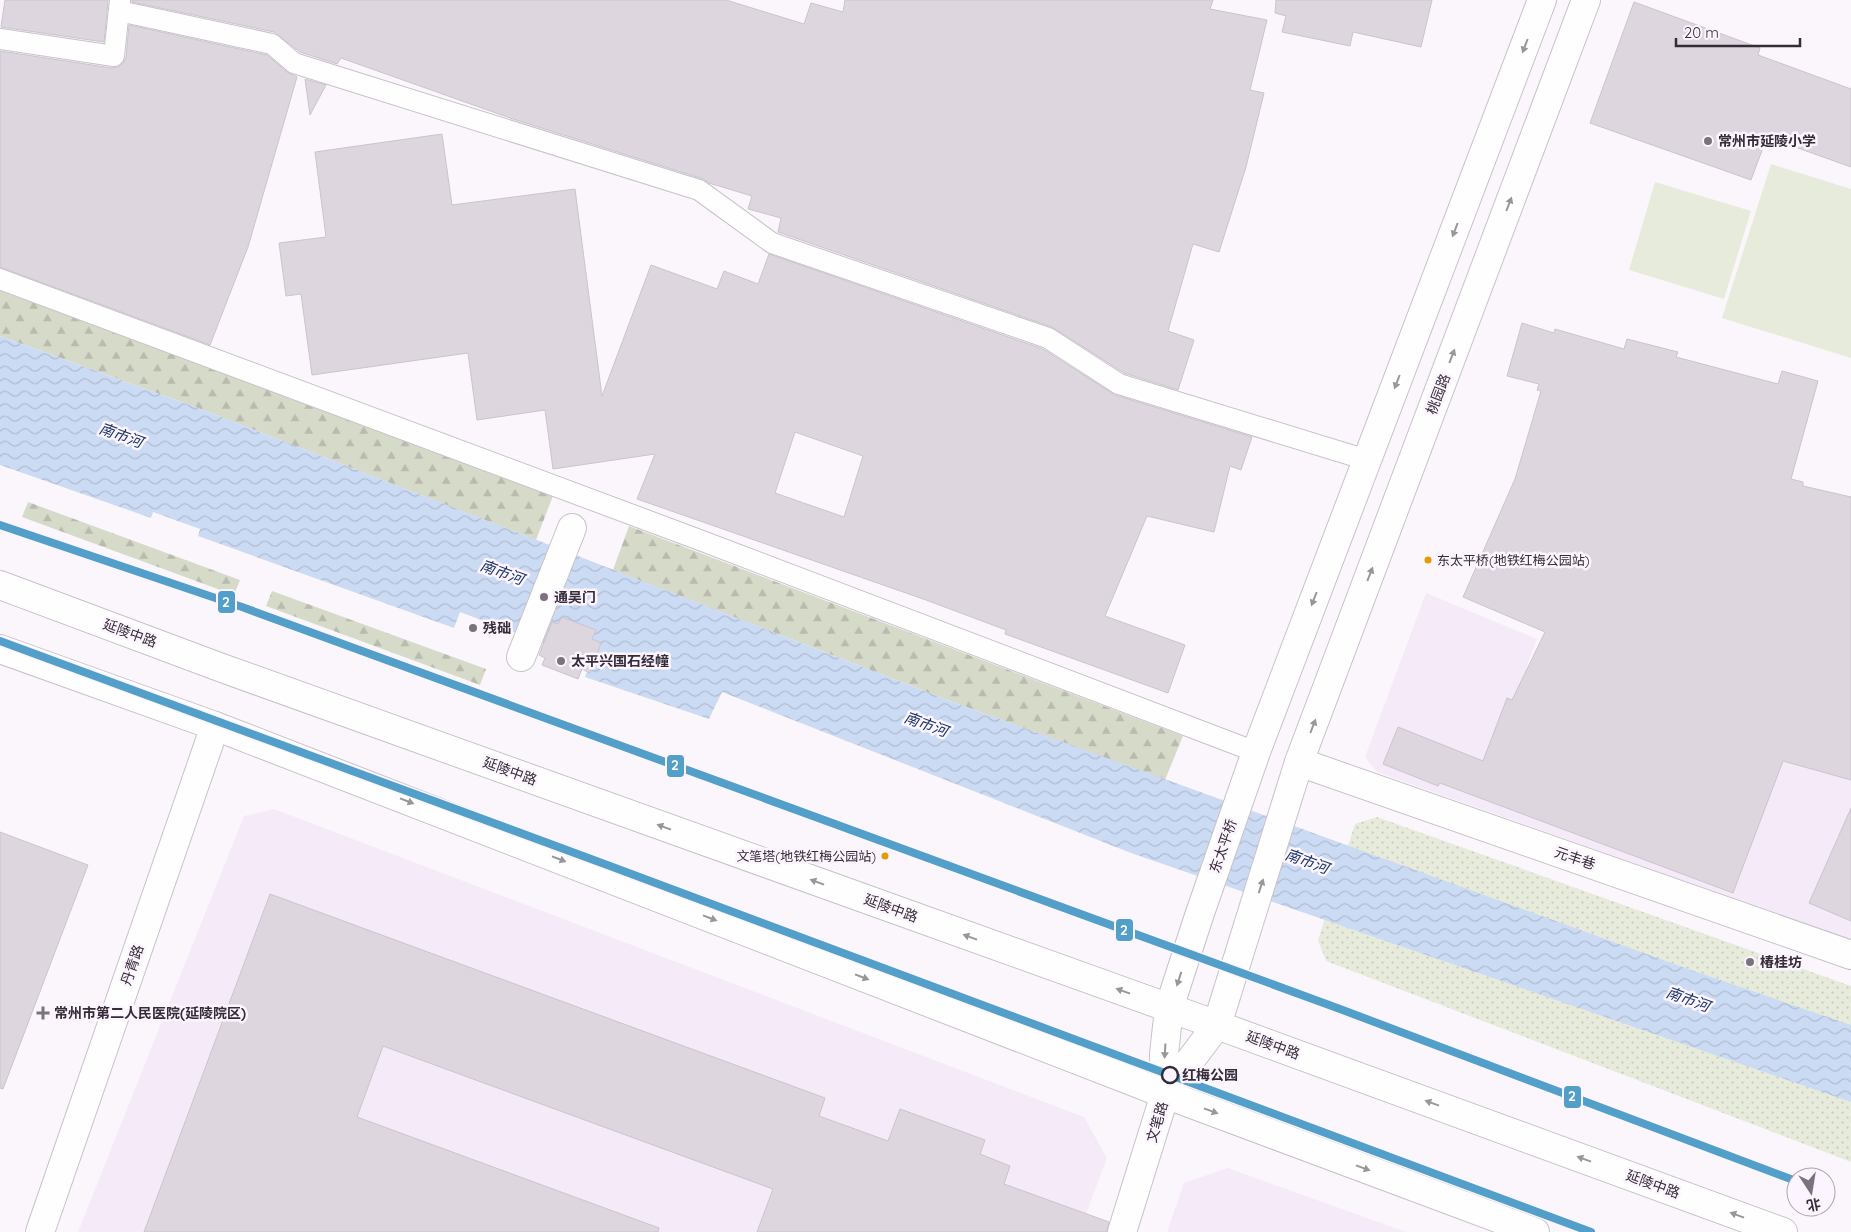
<svg xmlns="http://www.w3.org/2000/svg" width="1851" height="1232" viewBox="0 0 1851 1232" font-family="Quicksand,'Noto Sans SC',sans-serif">
  <style>
    .commercial { fill: #f4eaf8 }
    .grass { fill: #e7ebdc }
    .forest { fill: url(#forest-firs) }
    .park { fill: url(#park-dots) }
    .water { fill: url(#water-waves) }
    .building { fill: #ddd6df; stroke: #cac4cc; fill-rule: evenodd }
    .lines { fill: none; stroke-linecap: round; stroke-linejoin: round }
    .service-casing { stroke: #c8c2c9; stroke-width: 22 }
    .pedestrian-casing { stroke: #c8c2c9; stroke-width: 30 }
    .minor-casing { stroke: #c8c2c9; stroke-width: 30 }
    .tertiary-casing { stroke: #c8c2c9; stroke-width: 30 }
    .secondary-casing { stroke: #c8c2c9; stroke-width: 30 }
    .primary-casing { stroke: #c8c2c9; stroke-width: 30 }
    .service { stroke: #fefeff; stroke-width: 20 }
    .pedestrian { stroke: #fefeff; stroke-width: 28 }
    .minor { stroke: #fefeff; stroke-width: 28 }
    .tertiary { stroke: #fefeff; stroke-width: 28 }
    .secondary { stroke: #fefeff; stroke-width: 28 }
    .primary { stroke: #fefeff; stroke-width: 28 }
    .metro-1-casing { stroke: #fcf4fe; stroke-width: 11 }
    .metro-1 { stroke: #529fc9; stroke-width: 8 }
    .oneway { fill: #99959a }
    .poi-dot { fill: #7a737b; stroke: #fcf4fe; stroke-width: 2 }
    .bus-dot { fill: #e49a05; stroke: #fcf4fe; stroke-width: 2 }
    .stop-dot { fill: #fcf4fe; stroke: #342c36; stroke-width: 2.5 }
    .labels { text-anchor: middle; dominant-baseline: central; stroke-width: 5; stroke-linejoin: round; paint-order: stroke }
    .bus-label { font-size: 13px; fill: #342c36; stroke: #fcf4fe; text-anchor: start }
    .poi-label { font-size: 14px; font-weight: bold; fill: #342c36; stroke: #fcf4fe; text-anchor: start }
    .street-label { font-size: 14px; fill: #342c36; stroke: #fcf4fe }
    .stop-label { font-size: 14px; font-weight: bold; fill: #342c36; stroke: #fcf4fe; text-anchor: start }
    .water-label { font-size: 15px; font-style: italic; fill: #1a3761; stroke: #fcf4fe }
    .line-badge { stroke: #fcf4fe; stroke-width: 2 }
    .badge-label { font-size: 14px; text-anchor: middle; font-weight: bold; fill: #fff }
  </style>
  <defs>
    <pattern id="forest-firs" width="22" height="20" patternUnits="userSpaceOnUse" patternTransform="scale(1.25)"><rect width="22" height="20" fill="#d6dac9"/><path d="M5 1l3.5 6h-7zM16 11l3.5 6h-7z" fill="#b8bbad"/></pattern>
    <pattern id="park-dots" width="8" height="8" patternUnits="userSpaceOnUse" patternTransform="scale(1.25)"><rect width="8" height="8" fill="#e7ebdc"/><path d="M2 2h.1M6 6h.1" fill="none" stroke="#c7cabd" stroke-width="1.8" stroke-linecap="round"/></pattern>
    <pattern id="water-waves" width="16" height="10" patternUnits="userSpaceOnUse" patternTransform="scale(1.25)"><rect width="16" height="10" fill="#ccdbf4"/><path d="M0 5q4-4 8 0t8 0" fill="none" stroke="#b0bcd2"/></pattern>
  </defs>
  <rect width="100%" height="100%" fill="#fbf6fc"/>
  <!-- commercial -->
  <path class="commercial" d="M1426 593 1537 639 1526 668 1641 715 1851 677V940L1377 772 1365 757Z
    M274 809 1084 1117 1107 1158 1079 1232H78L244 816Z
    M1228 1168 1275 1185 1406 1232H1167L1184 1183Z"/>
  <!-- grass -->
  <path class="grass" d="M1771 164 1851 189V358L1722 318Z
    M1655 182 1751 211 1724 299 1629 270Z"/>
  <!-- forest -->
  <path class="forest" d="M0 290 553 496 536 540 198 408 0 336Z
    M28 502 240 580 234 595 22 517Z
    M629 526 1183 736 1165 780 958 704 613 570Z
    M272 591 486 669 480 685 266 606Z"/>
  <!-- park -->
  <path class="park" d="M1377 817 1851 986V1162L1326 961 1318 940 1355 824Z"/>
  <!-- water -->
  <path class="water" d="M0 336 198 408 958 704 1688 969 1851 1025V1102L1131 853 722 692 709 719 585 677 591 661 460 612 454 628 198 536 200 529 153 512 151 518 0 465Z"/>
  <!-- building -->
  <path class="building" d="M5 0H108L104 42 1 27Z
    M132 0H726L804 24 811 3 843 12 845 0H1213L1210 9 1267 20 1250 90 1264 93 1246 167 1219 252 1193 244 1168 331 1194 340 1178 390 1124 373 1052 327 778 232 781 218 748 209 752 196 709 183 703 179 510 118 341 58 337 64 300 52 274 32 132 2Z
    M1276 0H1432L1421 47 1353 32 1350 46 1282 32 1286 16 1275 13Z
    M1634 2 1760 48 1758 55 1851 89V167L1767 137 1751 180 1590 123Z
    M129 25 267 55 287 72 297 77 248 247 210 345 0 267V51L112 68 118 67 123 63 126 58Z
    M305 79 326 85 310 115Z
    M442 134 452 205 575 189 602 396 651 265 717 289 724 271 758 284 769 254 1043 349 1115 395 1252 437 1241 470 1230 466 1214 532 1147 516 1105 616 1185 645 1168 693 1005 634 1006 630 926 600 637 499 655 454 553 469 545 410 477 420 468 353 312 375 301 294 286 296 279 243 326 237 315 152ZM795 432 863 456 844 517 775 493Z
    M1522 323 1554 333 1555 329 1624 349 1627 339 1678 352 1676 357 1778 384 1782 371 1818 381 1791 479 1803 482V486L1851 497V780L1783 761 1733 893 1440 783 1438 786 1383 764 1398 727 1483 761 1507 698 1512 700 1545 632 1463 597 1515 479 1541 391 1537 390 1539 384 1507 376Z
    M562 617 596 630 592 639 601 643 590 673 582 669 578 679 542 665 545 658 539 655 552 622 558 624Z
    M1851 808V921L1809 903Z
    M0 832 88 865 3 1089 0 1088Z
    M270 894 825 1098 819 1116 888 1141 900 1109 985 1140 980 1154 1010 1166 1004 1184 1109 1222 1107 1232H757L773 1189 383 1046 357 1117 659 1228 658 1232H144Z"/>
  <g class="lines">
    <!-- service casing -->
    <g class="service-casing">
      <path id="service" d="M119 11 272 44 294 63 699 190 772 243 1048 338 1119 384 1367 460
        M0 39 114 56 120 0
        M0 279 697 539 1256 752"/>
    </g>
    <!-- pedestrian casing -->
    <g class="pedestrian-casing">
      <path id="pedestrian" d="M521 657 572 528"/>
    </g>
    <!-- minor casing -->
    <g class="minor-casing">
      <path id="minor" d="M1299 762 1851 955
        M40 1232 215 726"/>
    </g>
    <!-- tertiary casing -->
    <g class="tertiary-casing">
      <path id="tertiary" d="M1122 1232 1165 1094"/>
    </g>
    <!-- secondary casing -->
    <g class="secondary-casing">
      <path id="secondary" d="M1165 1094 1217 1025 1299 762 1586 0
        M1165 1094 1164 1054 1169 1008 1199 916 1256 752 1542 0"/>
    </g>
    <!-- primary casing -->
    <g class="primary-casing">
      <path id="primary" d="M0 585 222 668 1217 1025 1783 1232
        M0 649 215 726 1165 1094 1535 1232"/>
    </g>
    <!-- service -->
    <use href="#service" class="service"/>
    <!-- pedestrian -->
    <use href="#pedestrian" class="pedestrian"/>
    <!-- minor -->
    <use href="#minor" class="minor"/>
    <!-- tertiary -->
    <use href="#tertiary" class="tertiary"/>
    <!-- secondary -->
    <use href="#secondary" class="secondary"/>
    <!-- primary -->
    <use href="#primary" class="primary"/>
    <!-- metro-1 casing -->
    <g class="metro-1-casing">
      <path id="metro-1" d="M0 525 242 607 1340 1009 1796 1181
        M0 641 610 866 1591 1232"/>
    </g>
    <!-- metro-1 -->
    <use href="#metro-1" class="metro-1"/>
  </g>
  <!-- one-way arrows -->
  <defs><path id="oneway-solid" d="M-6-.8H1V-3.2L6.5 0L1 3.2V.8H-6Z" transform="scale(1.25)"/></defs>
  <g class="oneway">
    <use href="#oneway-solid" transform="translate(1525 46) rotate(111)"/>
    <use href="#oneway-solid" transform="translate(1509 204) rotate(-69)"/>
    <use href="#oneway-solid" transform="translate(1455 230) rotate(111)"/>
    <use href="#oneway-solid" transform="translate(1452 356) rotate(-69)"/>
    <use href="#oneway-solid" transform="translate(1397 382) rotate(111)"/>
    <use href="#oneway-solid" transform="translate(1370 574) rotate(-69)"/>
    <use href="#oneway-solid" transform="translate(1314 599) rotate(111)"/>
    <use href="#oneway-solid" transform="translate(1313 726) rotate(-69)"/>
    <use href="#oneway-solid" transform="translate(407 801) rotate(21)"/>
    <use href="#oneway-solid" transform="translate(664 827) rotate(-160)"/>
    <use href="#oneway-solid" transform="translate(559 859) rotate(21)"/>
    <use href="#oneway-solid" transform="translate(817 882) rotate(-160)"/>
    <use href="#oneway-solid" transform="translate(1261 886) rotate(-72)"/>
    <use href="#oneway-solid" transform="translate(710 918) rotate(21)"/>
    <use href="#oneway-solid" transform="translate(970 937) rotate(-160)"/>
    <use href="#oneway-solid" transform="translate(862 977) rotate(21)"/>
    <use href="#oneway-solid" transform="translate(1179 979) rotate(108)"/>
    <use href="#oneway-solid" transform="translate(1123 991) rotate(-160)"/>
    <use href="#oneway-solid" transform="translate(1165 1051) rotate(93)"/>
    <use href="#oneway-solid" transform="translate(1432 1103) rotate(-160)"/>
    <use href="#oneway-solid" transform="translate(1211 1111) rotate(20)"/>
    <use href="#oneway-solid" transform="translate(1584 1159) rotate(-160)"/>
    <use href="#oneway-solid" transform="translate(1363 1168) rotate(20)"/>
    <use href="#oneway-solid" transform="translate(1737 1215) rotate(-160)"/>
  </g>
  <!-- markers -->
  <g class="poi-dot">
    <circle cx="1708" cy="141" r="5"/>
    <circle cx="544" cy="597" r="5"/>
    <circle cx="473" cy="628" r="5"/>
    <circle cx="561" cy="661" r="5"/>
    <circle cx="1750" cy="962" r="5"/>
    <path d="M40.5 1005.5h5v5h5v5h-5v5h-5v-5h-5v-5h5z"/>
  </g>
  <g class="bus-dot">
    <circle cx="1428" cy="560" r="4.5"/>
    <circle cx="885" cy="856" r="4.5"/>
  </g>
  <circle class="stop-dot" cx="1170" cy="1075" r="8"/>
  <g class="labels">
    <!-- bus labels -->
    <g class="bus-label">
      <text x="1437" y="560">东太平桥(地铁红梅公园站)</text>
      <text x="876" y="856" text-anchor="end">文笔塔(地铁红梅公园站)</text>
    </g>
    <!-- poi labels -->
    <g class="poi-label">
      <text x="1718" y="141">常州市延陵小学</text>
      <text x="554" y="597">通吴门</text>
      <text x="483" y="628">残础</text>
      <text x="571" y="661">太平兴国石经幢</text>
      <text x="1760" y="962">椿桂坊</text>
      <text x="54" y="1013">常州市第二人民医院(延陵院区)</text>
    </g>
    <!-- street labels -->
    <g class="street-label">
      <text transform="translate(1438 394) rotate(-69)">桃园路</text>
      <text transform="translate(130 633) rotate(20)">延陵中路</text>
      <text transform="translate(510 771) rotate(20)">延陵中路</text>
      <text transform="translate(1223 846) rotate(-71)">东太平桥</text>
      <text transform="translate(1575 858) rotate(19)">元丰巷</text>
      <text transform="translate(891 908) rotate(20)">延陵中路</text>
      <text transform="translate(132 965) rotate(-71)">丹青路</text>
      <text transform="translate(1273 1045) rotate(20)">延陵中路</text>
      <text transform="translate(1157 1122) rotate(-73)">文笔路</text>
      <text transform="translate(1653 1184) rotate(20)">延陵中路</text>
    </g>
    <!-- stop labels -->
    <g class="stop-label">
      <text x="1182" y="1075">红梅公园</text>
    </g>
    <!-- water labels -->
    <g class="water-label">
      <text transform="translate(121 435) rotate(20)">南市河</text>
      <text transform="translate(502 572) rotate(20)">南市河</text>
      <text transform="translate(926 724) rotate(20)">南市河</text>
      <text transform="translate(1307 861) rotate(20)">南市河</text>
      <text transform="translate(1688 999) rotate(20)">南市河</text>
    </g>
  </g>
  <g class="line-badge">
    <rect x="217" y="590" width="19" height="24" rx="5" fill="#529fc9"/>
    <rect x="666" y="754" width="19" height="24" rx="5" fill="#529fc9"/>
    <rect x="1115" y="918" width="19" height="24" rx="5" fill="#529fc9"/>
    <rect x="1563" y="1085" width="19" height="24" rx="5" fill="#529fc9"/>
  </g>
  <g class="badge-label">
    <text x="226" y="607">2</text>
    <text x="675" y="770">2</text>
    <text x="1124" y="935">2</text>
    <text x="1572" y="1101">2</text>
  </g>
  <!-- north arrow -->
  <g transform="translate(1811 1192) rotate(168)"><circle r="24" fill="#fcf4fe" stroke="#aca4ae"/>
  <path d="M0-4L9 19L0 12L-9 19Z" fill="#7a737b"/>
  <text y="-8" font-size="14" font-weight="bold" text-anchor="middle" fill="#342c36">北</text>
  </g>
  <!-- scale -->
  <path d="M1676 38v8h124v-8" fill="none" stroke="#342c36" stroke-width="2.5"/>
  <text x="1684" y="38" font-size="15" fill="#342c36" stroke="#fcf4fe" stroke-width="4" paint-order="stroke">20 m</text>
</svg>
